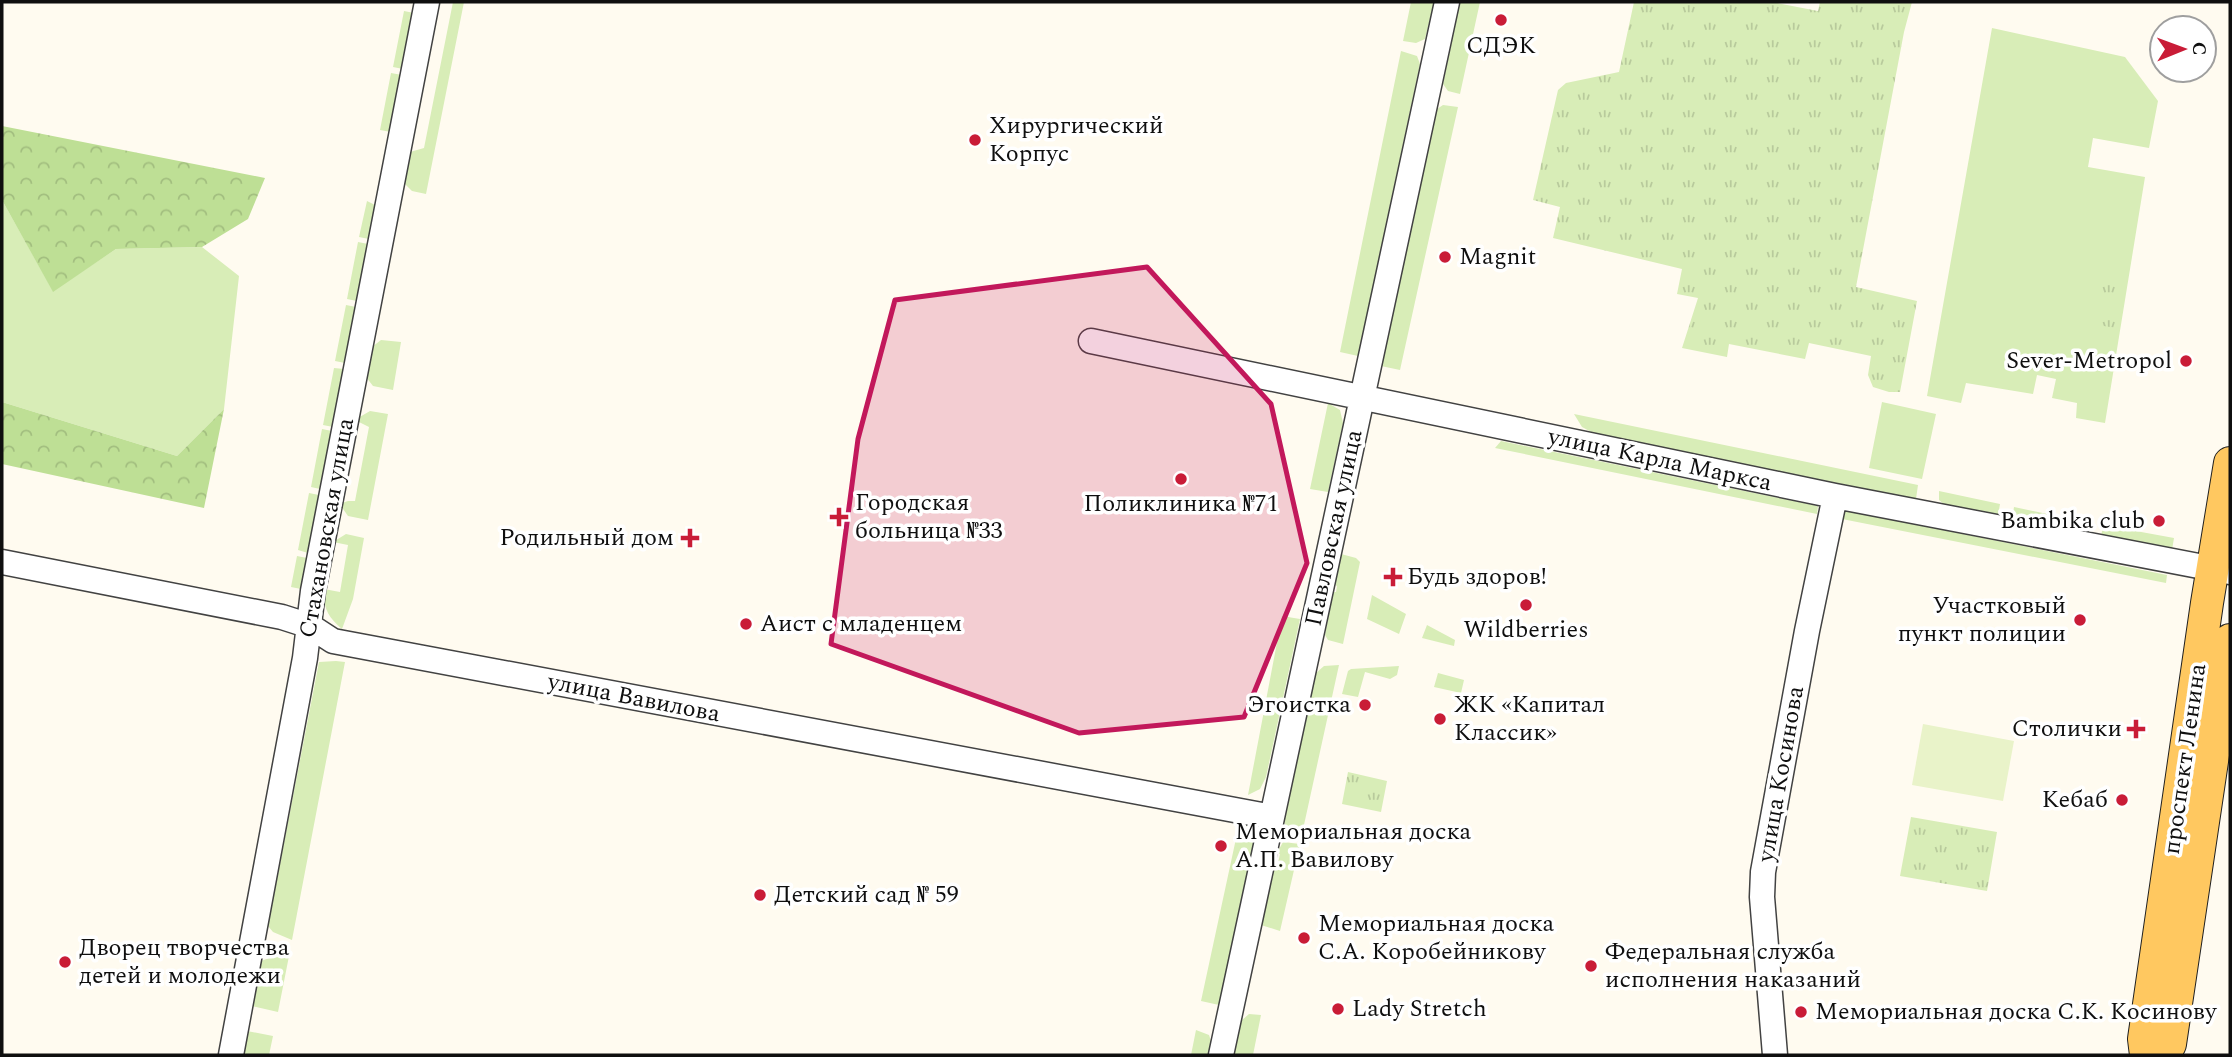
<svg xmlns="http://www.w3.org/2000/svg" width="2232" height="1057" viewBox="0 0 2232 1057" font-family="Spectral,serif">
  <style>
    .grass { fill: #d8edb7 }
    .forest { fill: url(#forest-crowns) }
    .park { fill: url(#park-tufts) }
    .pitch { fill: #e9f3c9 }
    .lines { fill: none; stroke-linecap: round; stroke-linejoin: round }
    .minor-casing { stroke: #424242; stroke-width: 27 }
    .major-casing { stroke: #202020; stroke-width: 34 }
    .minor { stroke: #fff; stroke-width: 24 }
    .major { stroke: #ffc860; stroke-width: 32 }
    .marked { fill: #c2185b; fill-opacity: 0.2; stroke: #c2185b; stroke-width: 5; stroke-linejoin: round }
    .poi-dot { fill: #c91c37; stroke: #fff; stroke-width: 2.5 }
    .labels { text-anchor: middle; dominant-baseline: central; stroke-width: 7; stroke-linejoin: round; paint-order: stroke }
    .poi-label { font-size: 24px; fill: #0f0f0f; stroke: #fff; text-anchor: start }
    .street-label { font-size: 24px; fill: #0f0f0f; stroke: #fff }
  </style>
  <defs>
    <pattern id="forest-crowns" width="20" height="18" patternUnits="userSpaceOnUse" patternTransform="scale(1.75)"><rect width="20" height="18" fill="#bedf95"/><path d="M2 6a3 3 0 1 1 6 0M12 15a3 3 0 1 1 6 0" fill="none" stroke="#a2be7f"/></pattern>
    <pattern id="park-tufts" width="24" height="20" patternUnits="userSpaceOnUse" patternTransform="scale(1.75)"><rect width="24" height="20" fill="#d8edb7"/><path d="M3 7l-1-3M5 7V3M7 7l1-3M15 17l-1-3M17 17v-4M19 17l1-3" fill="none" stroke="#b8ca9c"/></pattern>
  </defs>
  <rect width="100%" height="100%" fill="#fffbf0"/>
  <!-- grass -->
  <path class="grass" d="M453 2H464L426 194 412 191 405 184 410 152 424 148Z
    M1411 2H1434L1425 39 1416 43 1403 41Z
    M1460 2H1480L1460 94 1448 91 1443 84Z
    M404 11 414 13 403 69 393 67Z
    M1992 28 2125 57 2158 101 2149 148 2093 138 2088 167 2145 177 2105 423 2076 418 2077 403 2052 398 2056 379 2037 375 2033 394 1966 383 1961 403 1927 396Z
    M1401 51 1417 56 1420 64 1358 356 1340 352Z
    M391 73 402 75 391 132 380 130Z
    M1443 105 1458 107 1400 370 1381 366 1437 109Z
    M2 200 53 291 116 249 202 247 239 276 224 409 177 456 2 402Z
    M367 201 375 205 369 239 359 237Z
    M358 242 368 244 357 301 347 299Z
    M346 305 356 307 345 363 335 361Z
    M381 340 401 342 393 390 373 386 366 377 372 347Z
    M334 368 344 369 333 427 323 425Z
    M1882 402 1936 414 1922 479 1869 468Z
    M1328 403 1340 410 1343 423 1328 492 1310 489Z
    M370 411 388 414 368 520 348 516 341 506 342 503 348 501H355L369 427 357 421 358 418Z
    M1574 414 1918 485 1916 499 1595 434 1582 427Z
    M322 429 332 431 320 489 311 487Z
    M1501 441 1818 506 1817 514 1495 448Z
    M1939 491 2000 504 1998 516 1945 505 1939 500Z
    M309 493 319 495 308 553 298 550Z
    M2014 507 2090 523 2088 535 2012 519Z
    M1843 510 2167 575 2166 583 1842 519Z
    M2103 525 2174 538 2172 550 2101 537Z
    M346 534 364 538 353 599 342 629C328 617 323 608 324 589L340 592 348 545 333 542Z
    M1341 554 1356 558 1360 562 1343 644 1328 640 1325 635 1333 592H1336L1337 586 1335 585Z
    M297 556 307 558 301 589 291 587Z
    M1372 595 1406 614 1399 634 1367 619Z
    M1282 616 1300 619 1266 777 1260 789 1248 795Z
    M1427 625 1455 640 1454 646 1422 638Z
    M336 661 345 662 292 940 273 932 268 926 319 662Z
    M1339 665 1302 834 1290 831 1285 826 1284 819 1316 673 1324 666Z
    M1399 666 1397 675 1390 679 1365 672 1358 697 1342 694 1348 671 1351 669Z
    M1438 673 1464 680 1461 693 1434 687Z
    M1240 820C1249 825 1253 828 1255 839L1219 1005 1201 1001Z
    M1283 842 1300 844 1280 931 1261 925 1274 868H1277L1280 854 1277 853Z
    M278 955 289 956 278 1012 252 1006 261 961Z
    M1249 1014 1261 1015 1253 1055H1234L1241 1021Z
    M1196 1030 1209 1035 1211 1041 1208 1055H1191Z
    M247 1031 273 1036 269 1055H243Z"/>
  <!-- forest -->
  <path class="forest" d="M2 126 265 178 248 219 202 247 116 249 53 292 2 200Z
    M2 402 177 456 224 409 204 508 2 464Z"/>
  <!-- park -->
  <path class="park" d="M1634 2H1772L1818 11 1820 2H1912L1904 32 1856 287 1917 301 1900 392H1889L1873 387 1868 375 1871 356 1809 343 1805 359 1729 344 1727 357 1682 348 1698 298 1677 294 1682 269 1553 238 1560 207 1533 200 1558 90 1566 83 1619 72Z
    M2099 280 2124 284 2116 328 2092 324Z
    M1348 772 1387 781 1381 812 1342 804Z
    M1911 817 1997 832 1987 891 1900 876Z"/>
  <!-- pitch -->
  <path class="pitch" d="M1923 724 2014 741 2003 801 1912 785Z"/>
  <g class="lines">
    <!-- minor casing -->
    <g class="minor-casing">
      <path id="minor" d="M1091 341 1835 496 2230 572
        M2 562 282 617 310 626 333 641 1272 817
        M231 1055 305 658 313 591 427 2
        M1221 1055 1447 2
        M1775 1055 1762 897 1763 872 1807 631 1835 496"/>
    </g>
    <!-- major casing -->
    <g class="major-casing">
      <path id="major" d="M2146 1055 2144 1039 2207 603 2230 463
        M2164 1055 2170 1044 2230 640"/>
    </g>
    <!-- minor -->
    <use href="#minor" class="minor"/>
    <!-- major -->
    <use href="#major" class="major"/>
  </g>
  <!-- marked area -->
  <path class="marked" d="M1147 267 1271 404 1307 563 1244 717 1079 733 831 644 858 439 895 300Z"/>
  <!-- markers -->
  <g class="poi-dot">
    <circle cx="1501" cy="20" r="7"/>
    <circle cx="975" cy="140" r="7"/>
    <circle cx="1445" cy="257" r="7"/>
    <circle cx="2186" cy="361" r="7"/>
    <circle cx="1181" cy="479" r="7"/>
    <path d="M835.5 506.5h7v7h7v7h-7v7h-7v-7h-7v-7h7z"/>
    <circle cx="2159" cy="521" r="7"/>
    <path d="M686.5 527.5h7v7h7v7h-7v7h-7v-7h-7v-7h7z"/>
    <path d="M1389.5 566.5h7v7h7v7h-7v7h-7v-7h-7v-7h7z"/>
    <circle cx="1526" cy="605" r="7"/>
    <circle cx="2080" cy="620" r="7"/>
    <circle cx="746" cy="624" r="7"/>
    <circle cx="1365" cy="705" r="7"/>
    <circle cx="1440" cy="719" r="7"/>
    <path d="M2132.5 718.5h7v7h7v7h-7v7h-7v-7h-7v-7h7z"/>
    <circle cx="2122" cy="800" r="7"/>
    <circle cx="1221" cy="846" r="7"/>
    <circle cx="760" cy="895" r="7"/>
    <circle cx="1304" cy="938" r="7"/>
    <circle cx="65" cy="962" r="7"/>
    <circle cx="1591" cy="966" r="7"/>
    <circle cx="1338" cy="1009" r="7"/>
    <circle cx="1801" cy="1012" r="7"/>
  </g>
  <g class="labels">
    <!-- poi labels -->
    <g class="poi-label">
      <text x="1501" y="46" text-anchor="middle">СДЭК</text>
      <text x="989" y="126">Хирургический<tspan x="989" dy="28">Корпус</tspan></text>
      <text x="1459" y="257">Magnit</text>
      <text x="2172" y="361" text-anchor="end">Sever-Metropol</text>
      <text x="855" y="503">Городская<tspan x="855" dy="28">больница №33</tspan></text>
      <text x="1181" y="504" text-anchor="middle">Поликлиника №71</text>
      <text x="2145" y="521" text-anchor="end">Bambika club</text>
      <text x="674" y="538" text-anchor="end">Родильный дом</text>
      <text x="1407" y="577">Будь здоров!</text>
      <text x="2066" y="606" text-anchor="end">Участковый<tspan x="2066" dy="28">пункт полиции</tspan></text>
      <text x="760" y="624">Аист с младенцем</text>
      <text x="1526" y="630" text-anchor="middle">Wildberries</text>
      <text x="1351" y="705" text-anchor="end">Эгоистка</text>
      <text x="1454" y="705">ЖК «Капитал<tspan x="1454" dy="28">Классик»</tspan></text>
      <text x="2122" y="729" text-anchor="end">Столички</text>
      <text x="2108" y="800" text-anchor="end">Кебаб</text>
      <text x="1235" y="832">Мемориальная доска<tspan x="1235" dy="28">А.П. Вавилову</tspan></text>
      <text x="774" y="895">Детский сад № 59</text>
      <text x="1318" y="924">Мемориальная доска<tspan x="1318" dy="28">С.А. Коробейникову</tspan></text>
      <text x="79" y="948">Дворец творчества<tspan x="79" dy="28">детей и молодежи</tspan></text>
      <text x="1605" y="952">Федеральная служба<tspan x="1605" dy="28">исполнения наказаний</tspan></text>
      <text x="1352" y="1009">Lady Stretch</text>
      <text x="1815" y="1012">Мемориальная доска С.К. Косинову</text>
    </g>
    <!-- street labels -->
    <g class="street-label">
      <text transform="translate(1660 460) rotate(12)">улица Карла Маркса</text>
      <text transform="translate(327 528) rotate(-80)">Стахановская улица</text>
      <text transform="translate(1334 528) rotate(-78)">Павловская улица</text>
      <text transform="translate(634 698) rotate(11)">улица Вавилова</text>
      <text transform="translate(2185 759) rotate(-82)">проспект Ленина</text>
      <text transform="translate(1781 774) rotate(-80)">улица Косинова</text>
    </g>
  </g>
  <!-- border -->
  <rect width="2232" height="1057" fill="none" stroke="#0f0f0f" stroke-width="7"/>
  <!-- north arrow -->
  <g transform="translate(2183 49) rotate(89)"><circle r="33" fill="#ffffff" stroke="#9f9f9f" stroke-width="2"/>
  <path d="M0-5L12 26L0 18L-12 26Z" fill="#c91c37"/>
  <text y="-10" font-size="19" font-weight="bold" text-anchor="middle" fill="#0f0f0f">С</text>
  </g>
</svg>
